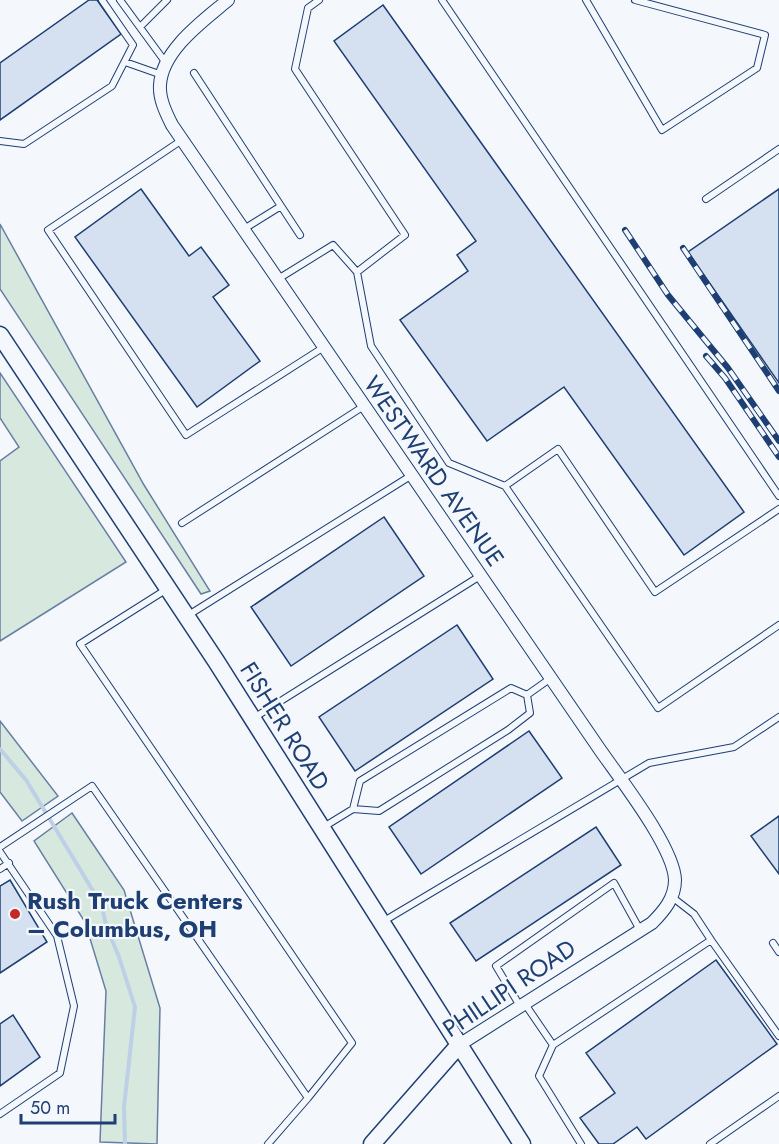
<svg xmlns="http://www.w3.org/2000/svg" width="779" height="1144" viewBox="0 0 779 1144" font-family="Jost,sans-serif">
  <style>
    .green { fill: #d7e8df; stroke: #687fa3; stroke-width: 1.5 }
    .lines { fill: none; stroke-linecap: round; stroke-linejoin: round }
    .stream { stroke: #bed0e5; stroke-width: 4 }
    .building { fill: #d5e0f0; stroke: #1d3f73; stroke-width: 1.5 }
    .service-casing { stroke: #1d3f73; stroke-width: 8 }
    .minor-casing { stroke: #1d3f73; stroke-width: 14 }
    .secondary-casing { stroke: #1d3f73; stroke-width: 19 }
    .service { stroke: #f4f7fb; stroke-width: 6 }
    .minor { stroke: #f4f7fb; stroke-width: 12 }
    .secondary { stroke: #f4f7fb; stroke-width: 16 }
    .rail-casing { stroke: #1d3f73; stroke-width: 6 }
    .rail { stroke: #f4f7fb; stroke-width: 4; stroke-dasharray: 11; stroke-linecap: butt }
    .poi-dot { fill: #c62828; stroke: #f4f7fb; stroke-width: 2 }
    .labels { text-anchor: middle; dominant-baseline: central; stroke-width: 4.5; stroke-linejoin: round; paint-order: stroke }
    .street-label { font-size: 24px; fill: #1d3f73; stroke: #f4f7fb }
    .poi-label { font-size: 24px; font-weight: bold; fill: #1d3f73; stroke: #f4f7fb; text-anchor: start }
  </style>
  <rect width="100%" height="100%" fill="#f4f7fb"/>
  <!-- green -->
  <path class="green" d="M0 224 144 485 210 591 201 594 0 289Z
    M0 373 126 562 0 641V461L19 447 0 418Z
    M0 721 58 796 22 821 0 792Z
    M72 813 124 890 160 1008 157 1144 100 1142 106 991 85 922 34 841Z"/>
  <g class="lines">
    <!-- stream -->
    <path class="stream" d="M0 749 26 780 101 904 107 928 119 957 135 1007 124 1107 125 1144"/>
  </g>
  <!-- building -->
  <path class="building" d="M89 0H97L121 34 0 120V63Z
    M383 5 744 512 684 555 564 387 487 441 400 320 468 271 457 255 476 241 334 41Z
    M141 189 189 256 201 247 229 285 213 297 260 361 197 407 75 237Z
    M779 189V383L688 252Z
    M384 517 424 576 291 666 251 607Z
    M457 625 493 679 355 771 319 717Z
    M529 731 562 778 421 874 389 827Z
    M779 816V874L751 836Z
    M596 827 621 865 476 961 450 923Z
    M10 880 47 942 0 973V886Z
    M716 960 777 1044 646 1139 637 1127 613 1144H599L580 1118 615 1093 586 1053Z
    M13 1015 40 1057 0 1086V1024Z"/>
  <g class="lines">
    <!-- service casing -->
    <g class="service-casing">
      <path id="service" d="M120 0 166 63
        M319 0 308 8 295 69 405 235 357 272 371 346 449 463 505 486 658 708 779 625
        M442 0 779 496
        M586 0 662 130 757 68 765 35 635 0
        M140 27 167 0
        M125 62 162 75
        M194 73 281 206 244 229
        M182 140 48 230 186 435 324 347
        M0 141 24 144 112 86 133 45 102 0
        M706 199 779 149
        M281 206 300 235
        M278 279 333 245 357 272
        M505 486 558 449 655 592 779 509
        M182 523 364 406
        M167 589 80 644 352 1043 308 1098
        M187 616 412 475
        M527 695 551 678
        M252 719 480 576
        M322 828 353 809 360 781 511 688 527 695 530 713 508 730 379 811 353 809
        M0 847 92 786 308 1098 268 1144
        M0 852 57 936 74 1006 60 1073 0 1114
        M0 869 9 863
        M384 921 649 763 734 747 779 717
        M711 940 779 1036
        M773 943 779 952
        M525 1004 553 1045
        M520 1006 496 966 614 883 640 930
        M581 1144 539 1076 553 1045 711 940 694 914 672 897
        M710 1144 779 1096"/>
    </g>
    <!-- minor casing -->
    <g class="minor-casing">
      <path id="minor" d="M228 0C203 21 162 50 160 85 159 99 166 113 172 125L596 744C616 774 674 846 675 880 675 898 664 911 652 923L459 1045"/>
    </g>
    <!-- secondary casing -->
    <g class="secondary-casing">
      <path id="secondary" d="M0 335 216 661 522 1144
        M372 1144 459 1045"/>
    </g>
    <!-- service -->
    <use href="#service" class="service"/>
    <!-- minor -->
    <use href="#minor" class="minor"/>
    <!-- secondary -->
    <use href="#secondary" class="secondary"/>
    <!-- rail casing -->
    <g class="rail-casing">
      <path id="rail" d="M625 230 668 295 728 368 779 441
        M683 248 779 391
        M706 356 725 378 779 457"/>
    </g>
    <!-- rail -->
    <use href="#rail" class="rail"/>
  </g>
  <!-- markers -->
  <circle class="poi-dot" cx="15" cy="914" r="6"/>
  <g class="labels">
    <!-- street labels -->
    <g class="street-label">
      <text transform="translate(434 471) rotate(55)">WESTWARD AVENUE</text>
      <text transform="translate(285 726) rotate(58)">FISHER ROAD</text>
      <text transform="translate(509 988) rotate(-34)">PHILLIPI ROAD</text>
    </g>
    <!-- poi labels -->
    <g class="poi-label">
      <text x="27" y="900">Rush Truck Centers<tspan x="27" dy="28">– Columbus, OH</tspan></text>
    </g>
  </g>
  <!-- scale -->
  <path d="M21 1114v9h94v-9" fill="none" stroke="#1d3f73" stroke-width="3"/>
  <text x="30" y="1114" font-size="18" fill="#1d3f73" stroke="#f4f7fb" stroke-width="4.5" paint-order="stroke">50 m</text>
</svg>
